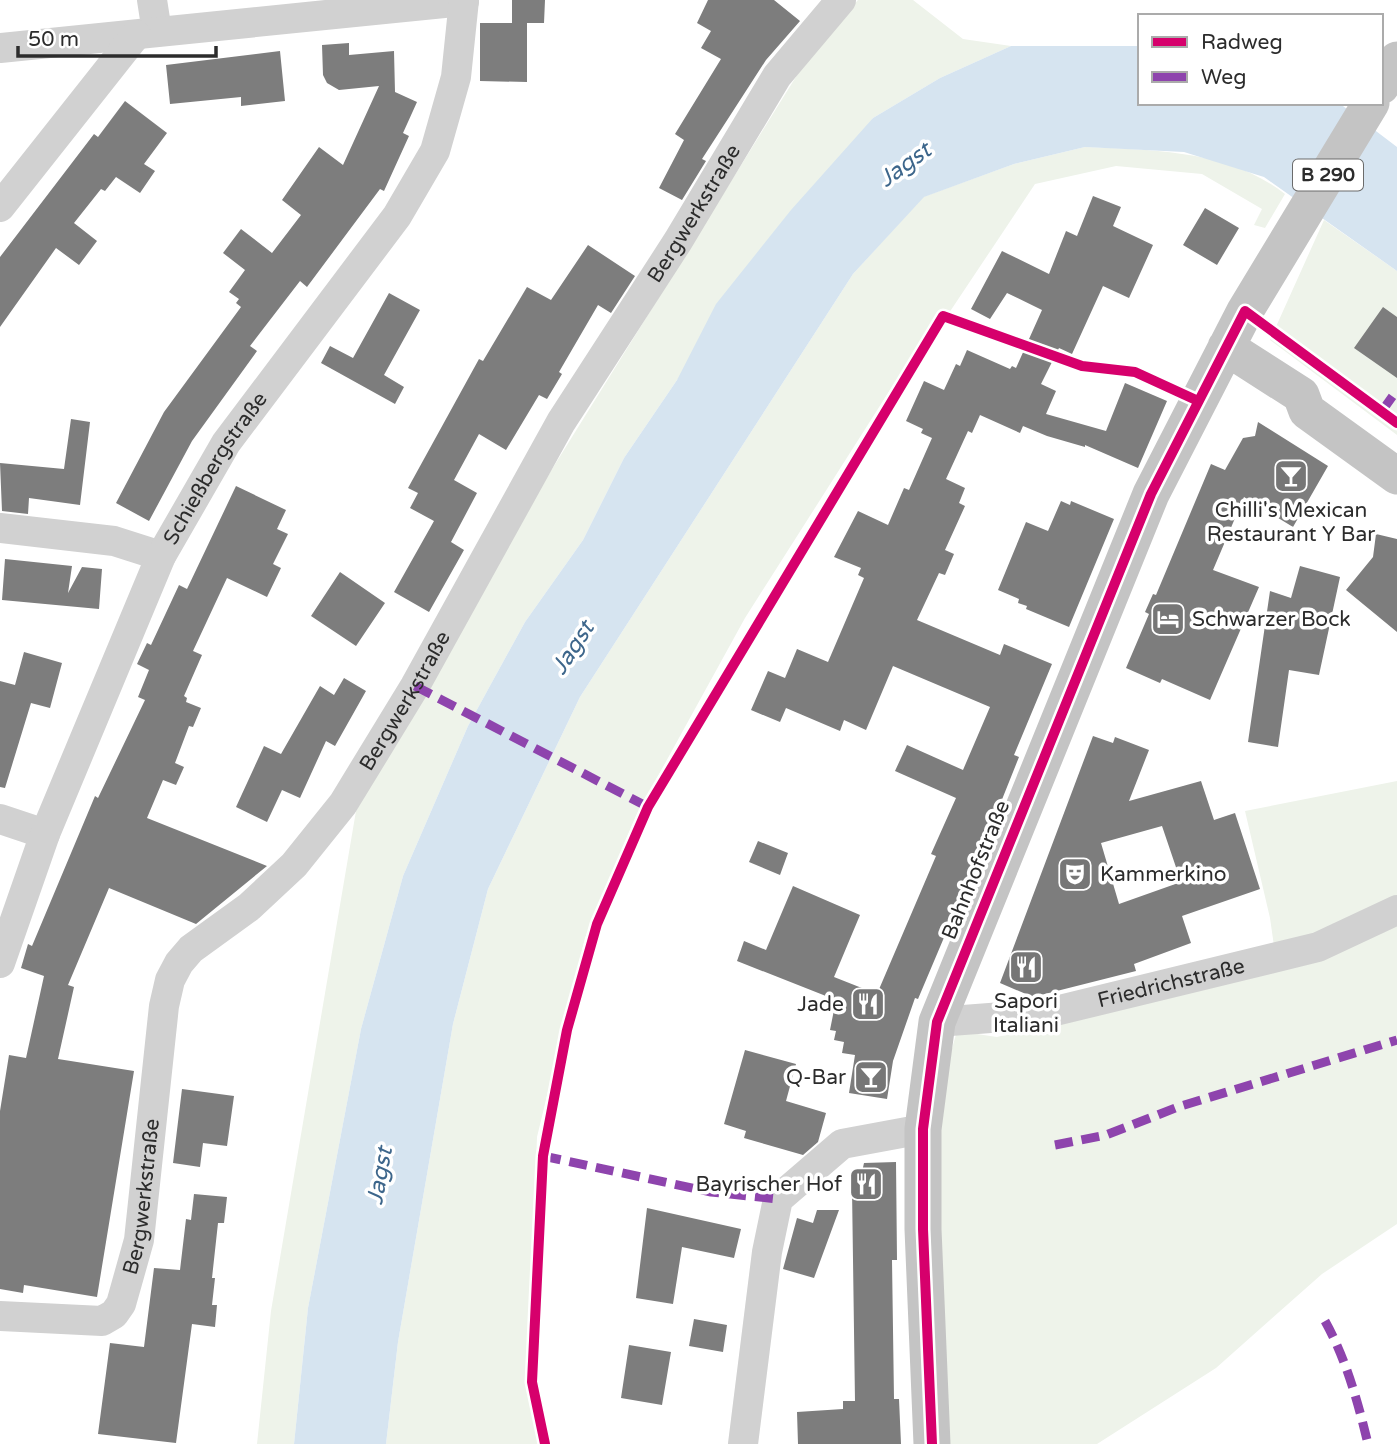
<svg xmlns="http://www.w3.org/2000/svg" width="1397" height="1444" viewBox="0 0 1397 1444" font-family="'Varela Round',sans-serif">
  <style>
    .green { fill: #eef3ea }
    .water { fill: #d6e4f0 }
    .building { fill: #7d7d7d; fill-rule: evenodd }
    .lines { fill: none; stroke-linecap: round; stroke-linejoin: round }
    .minor { stroke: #d1d1d1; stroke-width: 30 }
    .major { stroke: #c4c4c4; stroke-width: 37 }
    .quiet { stroke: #8e44ad; stroke-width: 9; stroke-dasharray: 18 9; stroke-linecap: butt }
    .cycleway-casing { stroke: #fff; stroke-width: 15 }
    .cycleway { stroke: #d6006c; stroke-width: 10 }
    .labels { text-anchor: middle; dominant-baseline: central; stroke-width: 7; stroke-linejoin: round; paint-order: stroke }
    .shield { fill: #fff; stroke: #6b6b6b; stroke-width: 2 }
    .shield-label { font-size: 19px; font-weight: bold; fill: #2c2c2c }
    .street-label { font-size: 21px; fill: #2c2c2c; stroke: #fff }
    .poi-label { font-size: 21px; fill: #2c2c2c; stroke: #fff; text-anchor: end }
    .water-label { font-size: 23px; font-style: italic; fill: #3d668b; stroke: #fff }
  </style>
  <rect width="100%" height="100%" fill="#fff"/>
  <!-- green -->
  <path class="green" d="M858 0H913L963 39 1011 46 940 78 873 118 677 380 624 458 583 540 525 622 468 726 403 876 361 1029 308 1308 294 1444H257L271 1311 356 811 503 548 812 51Z
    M1085 147C1154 150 1229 150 1285 194L1265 228 1254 225 1262 209 1202 174 1116 166 1035 184 949 313 937 316 745 618 636 816 585 938 537 1137 528 1383 540 1444H386L398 1342 453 1024 488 889 580 697 853 274 923 197 1014 164Z
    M1324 220 1397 271V435L1270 340Z
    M1397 781V1224L1322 1274 1216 1368 1097 1444H948L937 1101 957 1031 997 1037 1277 967 1270 918 1245 811Z"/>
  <!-- water -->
  <path class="water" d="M1011 46H1140V103H1339L1397 147V271L1264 177 1184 152 1085 147 1014 164 924 197 853 274 580 697 488 889 453 1024 398 1342 386 1444H294L308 1308 361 1029 403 876 468 726 525 622 583 540 624 458 677 380 716 304 791 210 873 118 940 78Z"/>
  <!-- building -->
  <path class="building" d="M512 0H545L544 23H527V82L480 81V23H512Z
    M708 0H774L800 21 766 60 702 159 706 161 682 200 659 188 684 140 675 134 721 59 701 48 711 31 697 23Z
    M349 43V55L394 51 395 92 417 102 403 133 409 136 384 191 380 189 307 287 300 281 250 346 257 351 192 441 149 521 116 503 164 412 241 307 236 303 239 299 229 292 245 270 223 253 241 229 272 253 301 215 282 200 319 147 343 165 379 86 339 90 327 83 323 75 322 45Z
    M280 51 285 101 241 106V97L170 104 166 65Z
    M125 101 167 133 144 164 155 171 140 193 116 177 105 191 101 189 74 223 97 241 79 265 56 248 0 327V257L94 134 98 137Z
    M1093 196 1121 207 1113 226 1153 245 1129 298 1103 286 1072 354 1059 348 1041 384 1056 391 1046 414 1106 431 1125 383 1167 401 1138 468 1085 445V447L1047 436 1023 426 1020 433 980 415 972 433 968 431 946 479 965 488 959 503 965 506 945 550 954 554 945 575 939 573 917 620 1000 655 1004 644 1052 664 1014 755 1019 757 995 817 918 999 915 998 893 1061 887 1099 849 1093 855 1055 842 1053 844 1042 834 1040 836 1031 830 1030 836 1000 737 961 744 941 766 950 793 886 860 915 834 977 877 994 936 856 931 854 956 798 895 771 907 745 963 770 990 707 893 666 866 730 844 720 840 731 786 708 780 722 751 710 768 671 785 678 797 649 828 662 864 578 858 575 861 568 834 557 858 511 888 525 904 488 909 490 932 438 921 433 923 429 906 421 924 381 944 390 956 364 960 366 967 350 1010 369 1012 366 1016 368 1042 310 1007 293 990 319 971 309 1002 251 1049 274 1066 231 1077 236Z
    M1205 208 1239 228 1217 265 1183 245Z
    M588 245 635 276 611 313 598 305 559 372 562 374 547 399 539 395 506 450 479 434 454 480 477 493 451 542 464 550 429 612 394 592 434 521 410 508 418 493 408 488 479 359 483 361 527 287 551 300Z
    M389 293 420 310 384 375 404 387 395 404 321 363 330 346 353 358Z
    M1383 307 1397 317V378L1354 348Z
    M71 419 90 422 80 505 29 498 28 514 2 511 0 463 64 469Z
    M1258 422 1328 466 1293 527 1244 497 1213 570 1259 587 1210 700 1162 679 1160 683 1126 668 1149 614 1145 612 1153 594 1156 595 1211 464 1225 470 1243 438 1255 436Z
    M236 486 286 510 277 529 288 534 273 564 281 568 267 597 227 578 193 651 202 655 184 696 187 698 186 702 201 708 193 727 189 726 175 763 184 767 176 785 163 780 147 818 267 866 196 924 109 888 68 985 74 987 58 1059 134 1071 97 1297 24 1285 23 1293 0 1289V1111L9 1055 26 1058 44 976 21 968 28 944 32 946 95 796 98 798 145 700 138 697 149 670 137 664 147 643 151 645 179 585 187 589Z
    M1061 501 1070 505 1071 501 1114 519 1069 627 1026 609 1027 606 1018 603 1019 599 998 590 1026 522 1048 531Z
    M1376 534 1397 539V632L1346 590 1373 557Z
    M5 559 72 566 68 593 82 567 102 569 99 609 2 600Z
    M1300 566 1340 577 1319 675 1289 670 1278 747 1248 742 1270 591 1291 598Z
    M340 572 385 603 356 646 311 616Z
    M24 652 62 663 50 708 31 703 5 788 0 787V681L15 685Z
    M344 678 366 691 335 746 326 741 300 798 282 790 267 822 236 807 264 746 281 754 320 686 334 695Z
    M1093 736 1113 743 1115 737 1149 750 1129 801 1201 781 1214 820 1235 813 1260 889 1182 916 1191 943 1134 964 1136 971 1033 997 1000 983ZM1162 826 1181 882 1119 904 1101 843Z
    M758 841 788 853 780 875 749 862Z
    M745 1050 796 1064 786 1101 826 1113 818 1142 803 1155 744 1138 746 1131 724 1124Z
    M182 1089 234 1096 227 1146 203 1143 200 1167 173 1163Z
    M896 1162 897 1260H892L894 1399H899L901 1444H798L797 1412 843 1409V1401H855L852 1189 858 1190 864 1163Z
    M194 1194 227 1197 224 1223H218L212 1278H215L212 1305H217L215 1327 192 1324 176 1443 98 1434 110 1343 144 1347 154 1268 180 1270 186 1219 191 1220Z
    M647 1208 741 1229 734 1258 682 1247 673 1304 636 1298Z
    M817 1210H839L814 1278 783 1269 797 1218 813 1223Z
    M694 1319 727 1325 723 1352 689 1346Z
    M629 1345 671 1352 662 1405 621 1398Z"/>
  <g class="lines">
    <!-- minor -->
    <g class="minor">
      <path d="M152 0 157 32"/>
      <path d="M0 48 464 1"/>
      <path d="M0 207 136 35"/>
      <path d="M0 528 114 541 161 556"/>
      <path d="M0 819 45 834"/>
      <path id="s1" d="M0 963 45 834 161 556 226 443 397 216 435 151 456 77 464 0"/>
      <path id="s2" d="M937 1022 1043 1014 1318 947 1397 910"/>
      <path id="s3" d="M0 1316 102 1321 114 1314 121 1304 139 1240 164 1006 170 980 179 963 191 949 249 907 294 865 343 804 415 686 561 422 678 241 777 76 841 0"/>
      <path d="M743 1444 767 1252 778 1199 842 1144 923 1129"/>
    </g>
    <!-- major -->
    <path class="major" d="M1381 86 1397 60
      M1226 347 1301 395 1307 411 1397 476
      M932 1444 923 1229V1129L937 1022 1151 494 1245 311 1371 103"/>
    <!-- quiet -->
    <path class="quiet" d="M1382 411 1397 390
      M415 686 648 807
      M1055 1145 1106 1135 1178 1107 1397 1040
      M543 1156 711 1192 778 1199
      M1325 1321C1346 1359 1358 1402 1368 1444"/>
    <!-- cycleway casing -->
    <g class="cycleway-casing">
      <path id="cycleway" d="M545 1444 532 1382 543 1156 567 1030 597 924 648 807 943 316 1082 366 1135 372 1196 400
        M932 1444 923 1229V1129L937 1022 1151 494 1245 311 1397 423"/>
    </g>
    <!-- cycleway -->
    <use href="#cycleway" class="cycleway"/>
  </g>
  <!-- icons -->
  <defs>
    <g id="bar-square" transform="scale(1.75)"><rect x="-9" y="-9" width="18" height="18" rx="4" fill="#767676" stroke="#fff"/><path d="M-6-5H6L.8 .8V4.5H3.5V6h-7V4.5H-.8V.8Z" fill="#fff"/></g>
    <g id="hotel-square" transform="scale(1.75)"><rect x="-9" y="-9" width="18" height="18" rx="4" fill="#767676" stroke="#fff"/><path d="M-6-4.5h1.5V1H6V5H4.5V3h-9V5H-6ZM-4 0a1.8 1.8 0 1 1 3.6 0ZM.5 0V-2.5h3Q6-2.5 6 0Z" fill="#fff"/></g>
    <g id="theatre-square" transform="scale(1.75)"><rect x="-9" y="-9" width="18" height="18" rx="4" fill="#767676" stroke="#fff"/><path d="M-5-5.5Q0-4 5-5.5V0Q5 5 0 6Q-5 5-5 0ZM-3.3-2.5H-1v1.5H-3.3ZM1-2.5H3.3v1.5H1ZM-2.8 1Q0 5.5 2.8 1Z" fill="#fff"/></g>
    <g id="restaurant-square" transform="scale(1.75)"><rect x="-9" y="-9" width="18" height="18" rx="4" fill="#767676" stroke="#fff"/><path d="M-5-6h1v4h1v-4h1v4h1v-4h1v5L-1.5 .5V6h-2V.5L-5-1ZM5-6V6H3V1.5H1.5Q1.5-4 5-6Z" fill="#fff"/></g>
  </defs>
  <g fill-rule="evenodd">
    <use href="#bar-square" x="1291" y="476"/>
    <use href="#hotel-square" x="1168" y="619"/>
    <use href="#theatre-square" x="1075" y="874"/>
    <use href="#restaurant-square" x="1026" y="967"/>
    <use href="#restaurant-square" x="868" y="1004"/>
    <use href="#bar-square" x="871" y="1077"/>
    <use href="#restaurant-square" x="866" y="1184"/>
  </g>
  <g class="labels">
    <!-- shield labels -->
    <rect class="shield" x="1293" y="159.5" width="70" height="31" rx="5"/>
    <g class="shield-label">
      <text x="1328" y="175">B 290</text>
    </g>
    <!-- street labels -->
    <g class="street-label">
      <text stroke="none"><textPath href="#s3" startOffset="1393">Bergwerkstraße</textPath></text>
      <text stroke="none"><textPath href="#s1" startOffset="541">Schießbergstraße</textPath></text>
      <text stroke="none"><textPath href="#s3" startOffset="826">Bergwerkstraße</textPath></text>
      <text transform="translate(976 870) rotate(-68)">Bahnhofstraße</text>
      <text stroke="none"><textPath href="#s2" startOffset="238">Friedrichstraße</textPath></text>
      <text stroke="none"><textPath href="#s3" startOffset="238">Bergwerkstraße</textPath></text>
    </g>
    <!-- poi labels -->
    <g class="poi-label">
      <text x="1291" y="510" text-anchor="middle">Chilli's Mexican<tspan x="1291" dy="24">Restaurant Y Bar</tspan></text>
      <text x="1192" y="619" text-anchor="start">Schwarzer Bock</text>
      <text x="1100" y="874" text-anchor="start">Kammerkino</text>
      <text x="1026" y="1001" text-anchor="middle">Sapori<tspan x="1026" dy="24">Italiani</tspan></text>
      <text x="844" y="1004">Jade</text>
      <text x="846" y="1077">Q-Bar</text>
      <text x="842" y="1184">Bayrischer Hof</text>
    </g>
    <!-- water labels -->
    <g class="water-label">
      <text transform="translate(905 165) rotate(-36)">Jagst</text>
      <text transform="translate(573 648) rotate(-57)">Jagst</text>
      <text transform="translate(380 1176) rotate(-80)">Jagst</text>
    </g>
  </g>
  <!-- legend -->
  <rect x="1138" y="14" width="245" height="91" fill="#ffffff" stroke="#ababab" stroke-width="2"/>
  <rect x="1152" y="37" width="35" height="10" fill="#d6006c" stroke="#ababab" stroke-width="2"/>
  <text x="1201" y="49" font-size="21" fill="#2c2c2c">Radweg</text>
  <rect x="1152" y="72" width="35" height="10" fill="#8e44ad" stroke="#ababab" stroke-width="2"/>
  <text x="1201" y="84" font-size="21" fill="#2c2c2c">Weg</text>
  <!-- scale -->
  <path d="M18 46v10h198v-10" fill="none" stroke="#2c2c2c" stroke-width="3.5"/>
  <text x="28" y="46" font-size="21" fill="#2c2c2c" stroke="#ffffff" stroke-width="5" paint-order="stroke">50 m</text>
</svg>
